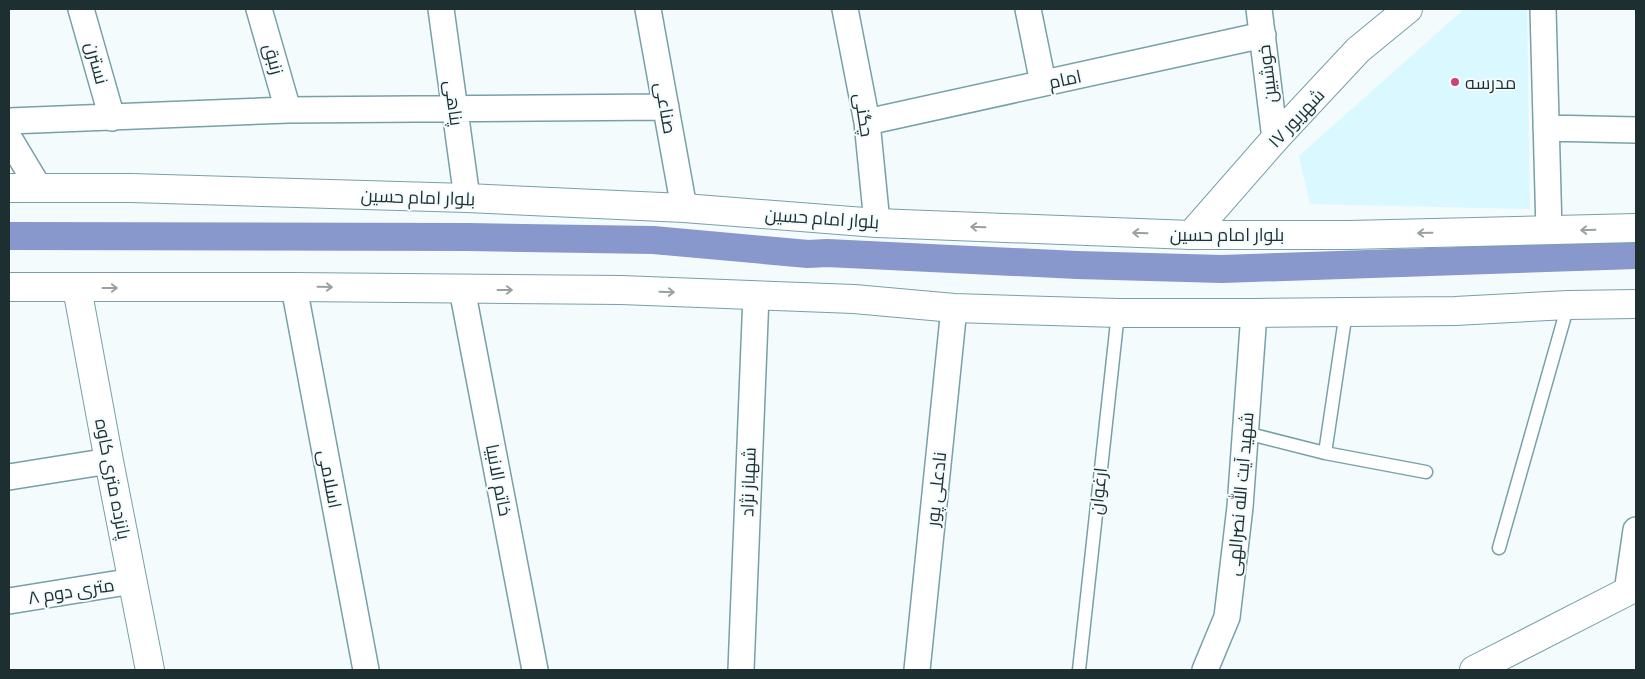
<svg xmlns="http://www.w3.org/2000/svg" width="1645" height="679" viewBox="0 0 1645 679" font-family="'Titillium Web',Cairo,sans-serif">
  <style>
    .built { fill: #d9f8ff }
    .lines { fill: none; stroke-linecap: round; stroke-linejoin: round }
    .canal { stroke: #8897cc; stroke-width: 28 }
    .service-casing { stroke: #77a0a9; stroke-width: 15 }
    .minor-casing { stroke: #77a0a9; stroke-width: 28 }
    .tertiary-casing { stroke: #77a0a9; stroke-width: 30 }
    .secondary-casing { stroke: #77a0a9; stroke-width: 30 }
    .service { stroke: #fff; stroke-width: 12 }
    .minor { stroke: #fff; stroke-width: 25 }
    .tertiary { stroke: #fff; stroke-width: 28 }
    .secondary { stroke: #fff; stroke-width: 28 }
    .oneway { stroke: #9aa1a3 }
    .poi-dot { fill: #cd4173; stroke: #f3fbfd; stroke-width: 2 }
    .labels { text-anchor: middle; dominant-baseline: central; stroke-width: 4; stroke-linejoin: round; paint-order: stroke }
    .street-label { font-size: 18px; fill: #1e2f32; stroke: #f3fbfd }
    .poi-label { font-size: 18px; fill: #1e2f32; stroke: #f3fbfd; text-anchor: start }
  </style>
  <rect width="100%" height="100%" fill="#f3fbfd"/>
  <!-- built -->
  <path class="built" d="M1464 9H1527L1530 209 1310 204 1299 156Z"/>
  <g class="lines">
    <!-- canal -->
    <path class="canal" d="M9 236 468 237 653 240 808 254 827 253 1077 265 1222 269 1636 255"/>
    <!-- service casing -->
    <g class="service-casing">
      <path id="service" d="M1246 433 1325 453 1426 472
        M1325 453 1346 312
        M1499 548 1568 305
        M1079 670 1118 313"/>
    </g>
    <!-- minor casing -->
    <g class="minor-casing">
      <path id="minor" d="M81 9 112 118
        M259 9 288 110
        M441 9 467 198
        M648 9 684 208
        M845 9 867 122 877 223
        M1028 9 1043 83
        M1259 9 1275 139
        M1543 9 1549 231
        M9 121 288 110 666 107
        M867 122 1263 35
        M1546 128 1636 130
        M9 138 39 188
        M294 287 366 670
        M462 289 535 670
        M9 477 109 461
        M1627 592 1636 530
        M9 601 133 581
        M741 670 756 295
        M917 670 954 308
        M1205 670 1227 617 1240 507 1254 313"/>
    </g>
    <!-- tertiary casing -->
    <g class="tertiary-casing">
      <path id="tertiary" d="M1191 235 1275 139 1358 50 1408 9
        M77 288 109 461 150 670"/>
    </g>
    <!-- secondary casing -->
    <g class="secondary-casing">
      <path id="secondary" d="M9 188H131L467 198 684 208 877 223 1191 235H1349L1636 228
        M9 287H294L621 290 854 299 954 308 1118 313H1254L1455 311 1568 305 1636 304
        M1474 670 1636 587"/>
    </g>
    <!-- service -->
    <use href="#service" class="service"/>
    <!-- minor -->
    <use href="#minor" class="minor"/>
    <!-- tertiary -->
    <use href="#tertiary" class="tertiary"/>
    <!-- secondary -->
    <use href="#secondary" class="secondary"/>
  </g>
  <!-- one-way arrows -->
  <defs><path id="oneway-shaft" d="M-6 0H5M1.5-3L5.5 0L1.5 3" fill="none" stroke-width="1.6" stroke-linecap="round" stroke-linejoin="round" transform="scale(1.25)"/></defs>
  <g class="oneway">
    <use href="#oneway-shaft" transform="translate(978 227) rotate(-178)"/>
    <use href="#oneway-shaft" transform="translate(1588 230) rotate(178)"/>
    <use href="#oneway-shaft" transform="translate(1140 233) rotate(-178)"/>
    <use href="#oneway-shaft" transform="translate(1425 233) rotate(179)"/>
    <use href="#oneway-shaft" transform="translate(325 287) rotate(1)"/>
    <use href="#oneway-shaft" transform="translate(110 288)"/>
    <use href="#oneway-shaft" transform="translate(505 290)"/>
    <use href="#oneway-shaft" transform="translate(667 292) rotate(2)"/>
  </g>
  <!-- markers -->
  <circle class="poi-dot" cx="1455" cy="82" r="5"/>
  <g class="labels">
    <!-- street labels -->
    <g class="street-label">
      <text transform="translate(274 59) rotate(75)">زنبق</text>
      <text transform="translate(97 63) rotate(75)">نسترن</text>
      <text transform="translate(1267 74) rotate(-97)">خوشبین</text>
      <text transform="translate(1065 79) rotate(-12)">امام</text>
      <text transform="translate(454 103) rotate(82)">پناهی</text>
      <text transform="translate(666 108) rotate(80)">صناعی</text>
      <text transform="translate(864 115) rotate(81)">چگنی</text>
      <text transform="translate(1296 118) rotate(-47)">۱۷ شهریور</text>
      <text transform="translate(418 197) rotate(2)">بلوار امام حسین</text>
      <text transform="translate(822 218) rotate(4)">بلوار امام حسین</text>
      <text x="1227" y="234">بلوار امام حسین</text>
      <text transform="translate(113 479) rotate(79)">پانزده متری کاوه</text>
      <text transform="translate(330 479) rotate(79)">اسلامی</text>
      <text transform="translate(499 480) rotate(79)">خاتم الانبیا</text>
      <text transform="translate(748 482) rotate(-88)">شهباز نژاد</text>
      <text transform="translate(936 489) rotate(-84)">نادعلی پور</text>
      <text transform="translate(1098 491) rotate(-84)">ارغوان</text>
      <text transform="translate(1240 494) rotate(-85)">شهید آیت الله نصرالهی</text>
      <text transform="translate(71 591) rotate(-9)">۸ متری دوم</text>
    </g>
    <!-- poi labels -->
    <g class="poi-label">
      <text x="1465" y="82">مدرسه</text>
    </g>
  </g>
  <!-- border -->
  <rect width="1645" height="679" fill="none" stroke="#1e2f32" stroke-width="20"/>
</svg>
